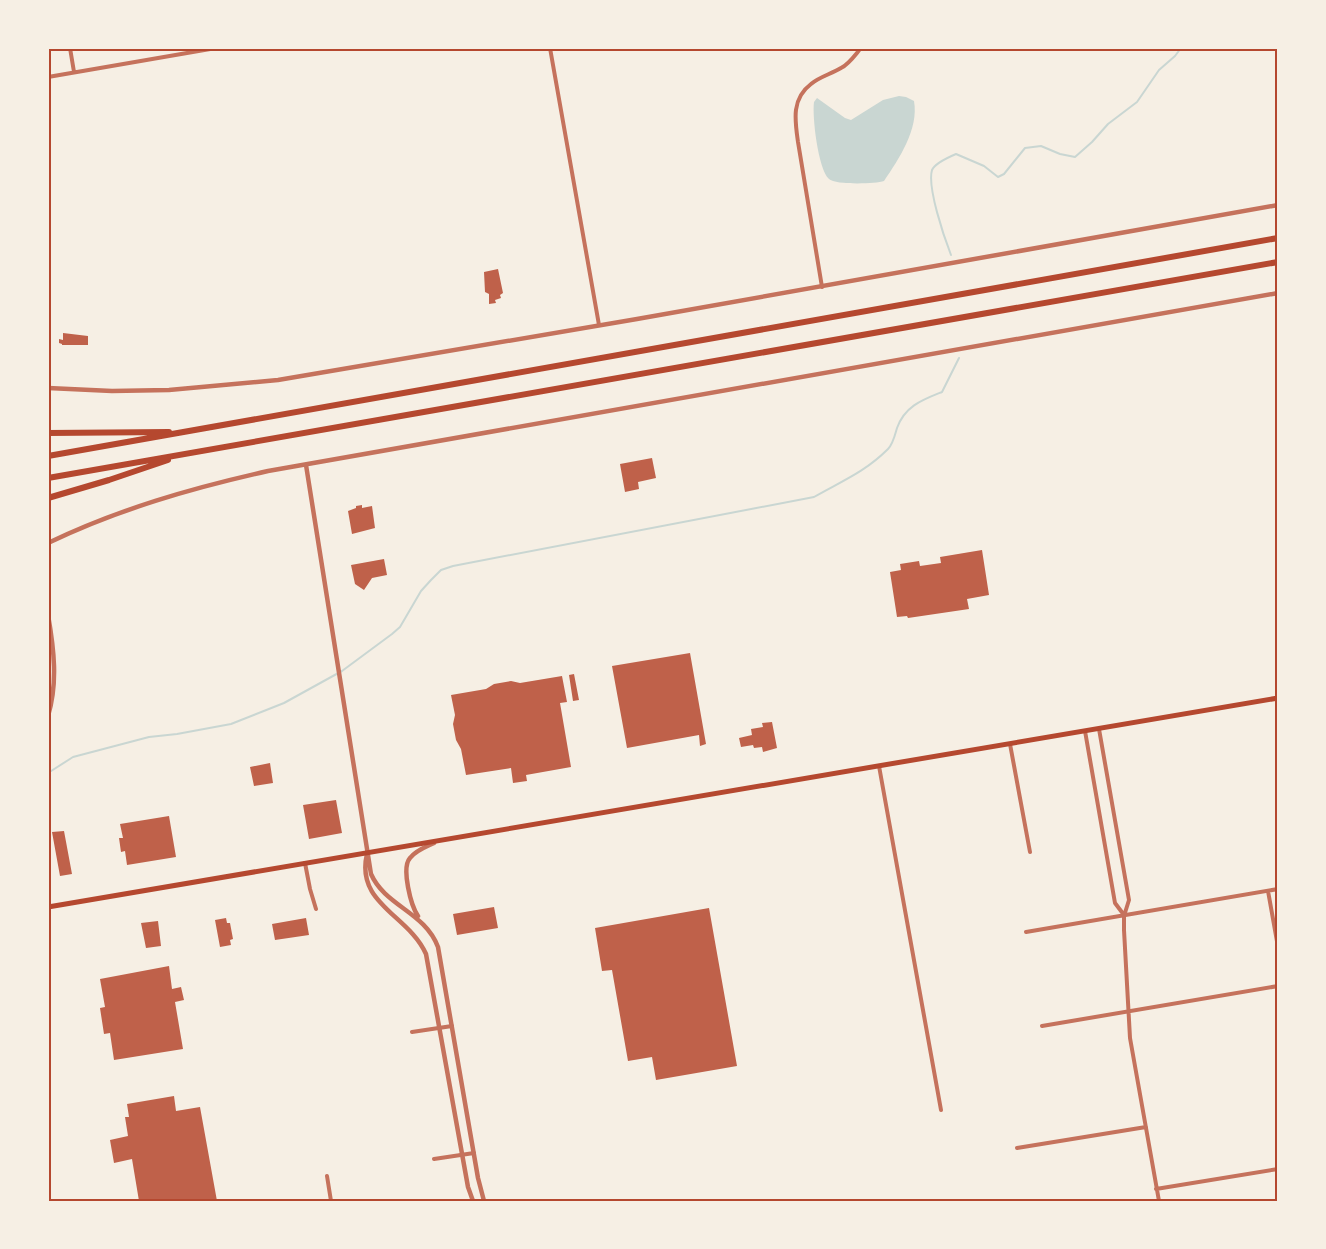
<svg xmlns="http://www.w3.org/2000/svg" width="1326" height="1249" viewBox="0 0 1326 1249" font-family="'Public Sans',sans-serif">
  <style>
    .water { fill: #c9d6d2 }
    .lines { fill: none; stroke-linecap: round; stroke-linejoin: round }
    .stream { stroke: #c9d6d2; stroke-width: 2 }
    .building { fill: #bf614a }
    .minor { stroke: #c5725c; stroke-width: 4 }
    .tertiary { stroke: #c5725c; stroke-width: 4.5 }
    .secondary { stroke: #b5482f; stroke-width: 5 }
    .motorway { stroke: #b5482f; stroke-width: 6 }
    .neatline { fill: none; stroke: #b5482f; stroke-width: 2 }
  </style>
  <rect width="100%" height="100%" fill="#f6efe4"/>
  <!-- water -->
  <path class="water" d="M899 96 906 97 914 101C919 129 899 159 884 181 875 184 835 185 829 179 818 169 812 116 814 102L817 98 845 118 851 120 883 100Z"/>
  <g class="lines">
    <!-- stream -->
    <path class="stream" d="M951 255C944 237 927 187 932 170 935 163 949 157 956 154L984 166 998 177 1004 174 1025 148 1041 146 1060 154 1075 157 1092 142 1108 124 1137 102 1159 70 1175 56 1181 48
      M48 773 73 757 149 737 177 734 231 724 284 703 342 671 392 634 400 627 421 591 431 580 441 570 453 566 814 497C842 481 865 472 888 449 893 444 895 435 897 428 905 406 922 400 942 392L959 358"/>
  </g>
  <!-- building -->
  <path class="building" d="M498 269 503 293 500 295 501 298 495 300 496 303 489 304V294L485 292 484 272Z
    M63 333 88 336V345H62V344L59 343V339L63 340Z
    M652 458 656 478 638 482 639 489 625 492 620 464Z
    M362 505V508L372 506 375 528 352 534 348 511 356 508V506Z
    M982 550 989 595 967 599 969 609 908 618 907 616 897 617 890 572 901 570 900 564 919 561 920 566 941 563 940 557Z
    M384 559 387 575 372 578 364 590 355 584 351 565Z
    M690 653 706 744 700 746 699 735 627 748 612 666Z
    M574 674 579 700 573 701 569 675Z
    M562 676 567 702 560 703 571 767 526 775 527 781 513 783 511 768 466 775 461 749 456 740 453 724 455 715 451 695 486 689 494 684 511 681 520 683Z
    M772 722 777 748 763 752 762 747 754 748 753 745 741 747 739 738 752 735 751 729 763 727 762 723Z
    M270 763 273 783 254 786 250 767Z
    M336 800 342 833 309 839 303 805Z
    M169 816 176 857 127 865 125 851 121 852 119 838H123L120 824Z
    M64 831 72 874 60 876 52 832Z
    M494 907 498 928 457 935 453 914Z
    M709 908 737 1066 656 1080 652 1057 628 1061 612 970 602 971 595 928Z
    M226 918 227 923H230L233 939 230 940 231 945 220 947 215 920Z
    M306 918 309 935 275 940 272 924Z
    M158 921 161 946 146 948 141 923Z
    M169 966 172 989 181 987 184 1000 175 1002 183 1049 114 1060 110 1033 104 1034 100 1008 105 1007 100 979Z
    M174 1096 176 1111 200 1107 217 1201H139L132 1159 114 1163 110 1140 128 1136 125 1117H129L127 1104Z"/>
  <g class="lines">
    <!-- minor -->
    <path class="minor" d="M70 48 74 72
      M550 48 599 325
      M48 77 216 48
      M822 287 798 142C795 121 791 99 811 84 819 77 831 74 841 68 849 64 855 55 861 48
      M1099 729 1129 900 1124 916V930L1130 1038 1159 1201
      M1085 731 1115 903 1124 915
      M1010 744 1030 852
      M879 766 941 1110
      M305 863 310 889 316 909
      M1268 891 1278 947
      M1026 932 1278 889
      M1042 1026 1278 986
      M412 1032 452 1026
      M1017 1148 1146 1127
      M434 1159 474 1153
      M327 1176 331 1201
      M1156 1189 1278 1169"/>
    <!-- tertiary -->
    <path class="tertiary" d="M48 388 112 391 169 390 278 380 637 319 1278 205
      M306 465 371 874C385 906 425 912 438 947L478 1178 484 1201
      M48 543C119 509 192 488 268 471L1278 293
      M48 615C54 649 58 683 48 716
      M367 854C355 904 409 915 426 954L468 1187 473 1201
      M418 916C411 906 401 868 410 858 416 850 426 847 434 843"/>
    <!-- secondary -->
    <path class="secondary" d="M48 907 1278 698"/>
    <!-- motorway -->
    <path class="motorway" d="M48 433 169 432
      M48 456 1278 238
      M48 478 1278 262
      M48 498 109 480 168 460"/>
  </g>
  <!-- border -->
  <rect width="1326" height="1249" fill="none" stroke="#f6efe4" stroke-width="99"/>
  <rect x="50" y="50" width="1226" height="1150" class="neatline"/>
</svg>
